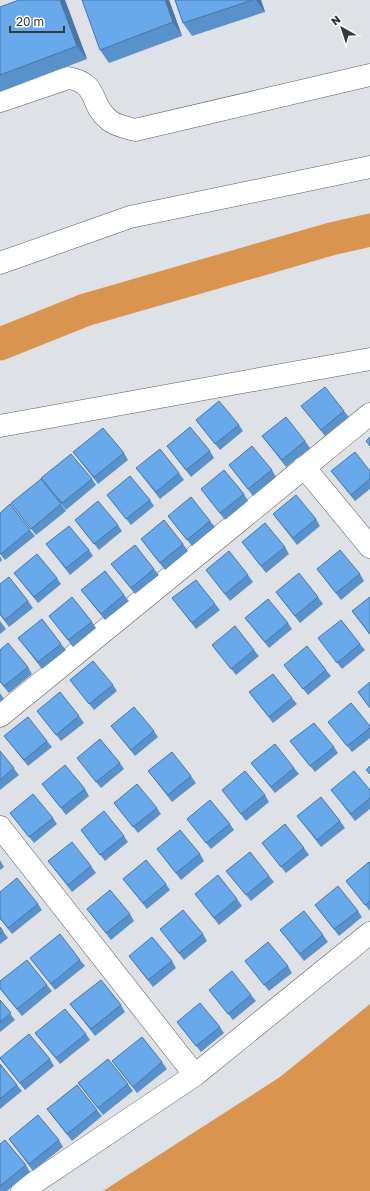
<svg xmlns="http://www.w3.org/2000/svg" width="370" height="1191" viewBox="0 0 370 1191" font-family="'Golos Text',sans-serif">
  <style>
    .water { fill: #d9954f }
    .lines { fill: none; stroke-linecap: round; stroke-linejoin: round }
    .river { stroke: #d9954f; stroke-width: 33 }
    .minor-casing { stroke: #5a5e62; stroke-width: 23 }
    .minor { stroke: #fff; stroke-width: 22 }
    .wall { fill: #5991cb }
    .shaded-wall { fill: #4976a5 }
    .building { fill: #68a9ec; stroke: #4976a5 }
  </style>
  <rect width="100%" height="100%" fill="#dee2e7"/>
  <!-- water -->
  <path class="water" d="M370 1004V1191H103L280 1077Z"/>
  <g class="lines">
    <!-- river -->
    <path class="river" d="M0 344 85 310 331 239 370 230"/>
    <!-- minor casing -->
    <g class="minor-casing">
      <path id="minor" d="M0 101 68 78C100 83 89 105 109 120 116 126 125 127 135 130L370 75
        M0 263 130 217 370 167
        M0 426 370 359
        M304 467 370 547
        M0 716 370 414
        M0 827 195 1075
        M22 1191 195 1075 370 933"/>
    </g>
    <!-- minor -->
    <use href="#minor" class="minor"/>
  </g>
  <!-- wall -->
  <path class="wall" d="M19 0H65L87 59 0 92V7Z
    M169 0 182 36 109 63 100 50Z
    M175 0H261L265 12 192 36 183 23Z
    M301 406 344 411 349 417 325 436Z
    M196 420 239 425 243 431 220 450Z
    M262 436 305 441 310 448 286 467Z
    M167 446 210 451 214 458 191 477Z
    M73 452 124 453 128 460 98 484Z
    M229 465 272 470 276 477 253 496Z
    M136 468 179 473 184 480 160 499Z
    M331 471H370V489L355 501Z
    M41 478 92 479 96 485 66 510Z
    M201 489 244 494 248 501 225 520Z
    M107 495 150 500 154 506 131 525Z
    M11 503 61 504 66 511 36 535Z
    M0 513 30 530 35 536 5 560 0 554Z
    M273 514 316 519 320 526 297 545Z
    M168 516 210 521 215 527 192 546Z
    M75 520 118 525 122 531 99 550Z
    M141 539 183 544 188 551 165 570Z
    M242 542 285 547 289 554 266 573Z
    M46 544 89 550 93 556 70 575Z
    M0 556 2 560 0 562Z
    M111 564 154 569 159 575 135 594Z
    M317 569 360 574 364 581 341 600Z
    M206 570 248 575 253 582 230 601Z
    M14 573 57 578 61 584 38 603Z
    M0 584 28 601 33 608 9 627 0 615Z
    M81 590 124 595 129 601 105 620Z
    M276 592 318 597 323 604 300 623Z
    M370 597V635L352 611Z
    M172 598 215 604 220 610 196 629Z
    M49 616 92 622 96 628 73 647Z
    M245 618 288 623 292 629 269 648Z
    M0 621 6 629 0 634Z
    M18 638 61 644 66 650 42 669Z
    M318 638 360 644 365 650 342 669Z
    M212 645 254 650 259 656 236 675Z
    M0 650 28 667 32 674 9 693 0 682Z
    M284 665 326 670 331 676 308 695Z
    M70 680 113 685 117 691 94 710Z
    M249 692 292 698 297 704 273 723Z
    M0 693 4 699 0 702Z
    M37 711 79 716 84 723 61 741Z
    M328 722 370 726V738L352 752Z
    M111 726 154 731 158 737 135 756Z
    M4 736 47 741 52 747 28 766Z
    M290 741 334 747 338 753 315 772Z
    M0 751 19 775 0 790Z
    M77 758 120 763 124 769 101 788Z
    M251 763 294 768 299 774 275 793Z
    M148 771 191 776 196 783 172 802Z
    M42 784 85 789 89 796 66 815Z
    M222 790 265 795 269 802 246 821Z
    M331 790H370V809L355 821Z
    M114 803 157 808 161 814 138 833Z
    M10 813 53 818 57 824 34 843Z
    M297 816 340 821 345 828 321 847Z
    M187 819 230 824 234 830 211 849Z
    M81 830 124 836 128 842 105 861Z
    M262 843 304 848 309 855 286 873Z
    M157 849 200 854 204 861 181 880Z
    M0 860 4 867 0 870Z
    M48 861 91 866 96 873 72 892Z
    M370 863V911L346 881Z
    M226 871 269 876 274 882 251 901Z
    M123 879 166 884 170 890 147 909Z
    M0 892 38 904 42 910 12 934 0 919Z
    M195 894 237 899 242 906 219 925Z
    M315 905 358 911 362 917 339 936Z
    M87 909 130 914 134 921 111 940Z
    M0 927 8 938 0 944Z
    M160 929 203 934 207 941 184 960Z
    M280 930 323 935 328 942 304 961Z
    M129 956 172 961 176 968 153 987Z
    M30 958 80 960 85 966 55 990Z
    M245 961 288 966 292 973 269 991Z
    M0 981 47 985 52 991 22 1016 0 989Z
    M209 990 251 995 256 1001 233 1020Z
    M0 1000 15 1020 0 1032Z
    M70 1004 121 1005 125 1012 95 1036Z
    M177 1022 220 1027 224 1033 201 1052Z
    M35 1033 86 1034 90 1040 60 1064Z
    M0 1059H50L54 1066 25 1090Z
    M112 1061 162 1062 167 1069 137 1093Z
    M0 1064 22 1091 0 1109Z
    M78 1083 128 1084 133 1091 103 1115Z
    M47 1109 97 1110 102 1116 72 1141Z
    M9 1139 59 1140 63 1147 33 1171Z
    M0 1144 26 1165 30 1172 7 1191H0Z"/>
  <!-- shaded-wall -->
  <path class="shaded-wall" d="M60 0H65L87 59 77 46Z
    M165 0H169L182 36 173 22Z
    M256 0H261L265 12Z"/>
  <!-- building -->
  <path class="building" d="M19 0H60L77 46 0 75V7Z
    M82 0H165L173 22 100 50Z
    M175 0H253L183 23Z
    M325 387 344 411 321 430 301 406Z
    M219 401 239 425 215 444 196 420Z
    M286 417 305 441 282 460 262 436Z
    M190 427 210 451 186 470 167 446Z
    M103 428 124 453 94 477 73 452Z
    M370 437V446L366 441Z
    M252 446 272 470 248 489 229 465Z
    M160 449 179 473 156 492 136 468Z
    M355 452 370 471V479L351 495 331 471Z
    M71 454 92 479 62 503 41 478Z
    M224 470 244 494 220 513 201 489Z
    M130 476 150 500 126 519 107 495Z
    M41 479 61 504 31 529 11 503Z
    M296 495 316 519 293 538 273 514Z
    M191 497 210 521 187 540 168 516Z
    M98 501 118 525 94 544 75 520Z
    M10 504 30 530 1 554 0 553V513Z
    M164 520 183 544 160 563 141 539Z
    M265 523 285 547 261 566 242 542Z
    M69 526 89 550 66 568 46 544Z
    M135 545 154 569 131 588 111 564Z
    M340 550 360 574 336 593 317 569Z
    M229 551 248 575 225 594 206 570Z
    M37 554 57 578 34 597 14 573Z
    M105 571 124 595 101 614 81 590Z
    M299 573 318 597 295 616 276 592Z
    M9 577 28 601 5 620 0 614V584Z
    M196 580 215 604 192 623 172 598Z
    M72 597 92 622 68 640 49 616Z
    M370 597V634L352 611Z
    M268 599 288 623 265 642 245 618Z
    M42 619 61 644 38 662 18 638Z
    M341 620 360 644 337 663 318 638Z
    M235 626 254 650 231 669 212 645Z
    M8 643 28 667 4 686 0 681V650Z
    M307 646 326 670 303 689 284 665Z
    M93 661 113 685 89 704 70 680Z
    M273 674 292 698 269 717 249 692Z
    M370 682V708L358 692Z
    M60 692 79 716 56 735 37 711Z
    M351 703 370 726V728L347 746 328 722Z
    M134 707 154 731 131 750 111 726Z
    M28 717 47 741 24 760 4 736Z
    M314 723 334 747 310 766 290 741Z
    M100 739 120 763 96 782 77 758Z
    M275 744 294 768 271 787 251 763Z
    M0 751 14 768 0 780Z
    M172 752 191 776 168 795 148 771Z
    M65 765 85 789 61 808 42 784Z
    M370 766V774L366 770Z
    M245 771 265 795 241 814 222 790Z
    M354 771 370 790V798L351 814 331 790Z
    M137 784 157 808 133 827 114 803Z
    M33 794 53 818 29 837 10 813Z
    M321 797 340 821 317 840 297 816Z
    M210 800 230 824 206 843 187 819Z
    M104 811 124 836 100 855 81 830Z
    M285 824 304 848 281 867 262 843Z
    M180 830 200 854 176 873 157 849Z
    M72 842 91 866 68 885 48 861Z
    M250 852 269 876 246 895 226 871Z
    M146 860 166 884 143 903 123 879Z
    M369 862 370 863V901L365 905 346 881Z
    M218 875 237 899 214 918 195 894Z
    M17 878 38 904 8 928 0 918V892Z
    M338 886 358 911 334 929 315 905Z
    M110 890 130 914 106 933 87 909Z
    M183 910 203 934 179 953 160 929Z
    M304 911 323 935 300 954 280 930Z
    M0 927 3 931 0 934Z
    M60 934 80 960 51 984 30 958Z
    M152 937 172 961 148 980 129 956Z
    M268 942 288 966 264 985 245 961Z
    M27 960 47 985 17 1009 0 988V981Z
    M232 971 251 995 228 1014 209 990Z
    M101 980 121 1005 91 1029 70 1004Z
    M0 1000 11 1013 0 1022Z
    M200 1003 220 1027 196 1046 177 1022Z
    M65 1009 86 1034 56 1058 35 1033Z
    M29 1034 50 1059 20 1083 0 1058Z
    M142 1037 162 1062 133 1087 112 1061Z
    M108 1059 128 1084 98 1108 78 1083Z
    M0 1064 17 1085 0 1099Z
    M77 1085 97 1110 67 1134 47 1109Z
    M38 1115 59 1140 29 1164 9 1139Z
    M5 1140 26 1165 0 1186V1144Z"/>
  <!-- north arrow -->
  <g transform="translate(342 28) rotate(321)" stroke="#ffffff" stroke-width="3" paint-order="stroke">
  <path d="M0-3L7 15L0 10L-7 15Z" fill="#36383a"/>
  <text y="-6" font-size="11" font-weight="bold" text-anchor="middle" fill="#36383a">N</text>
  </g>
  <!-- scale -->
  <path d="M10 26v6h54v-6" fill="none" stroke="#36383a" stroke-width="2"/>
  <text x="16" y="26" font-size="12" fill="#36383a" stroke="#ffffff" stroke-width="3" paint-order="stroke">20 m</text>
</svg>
